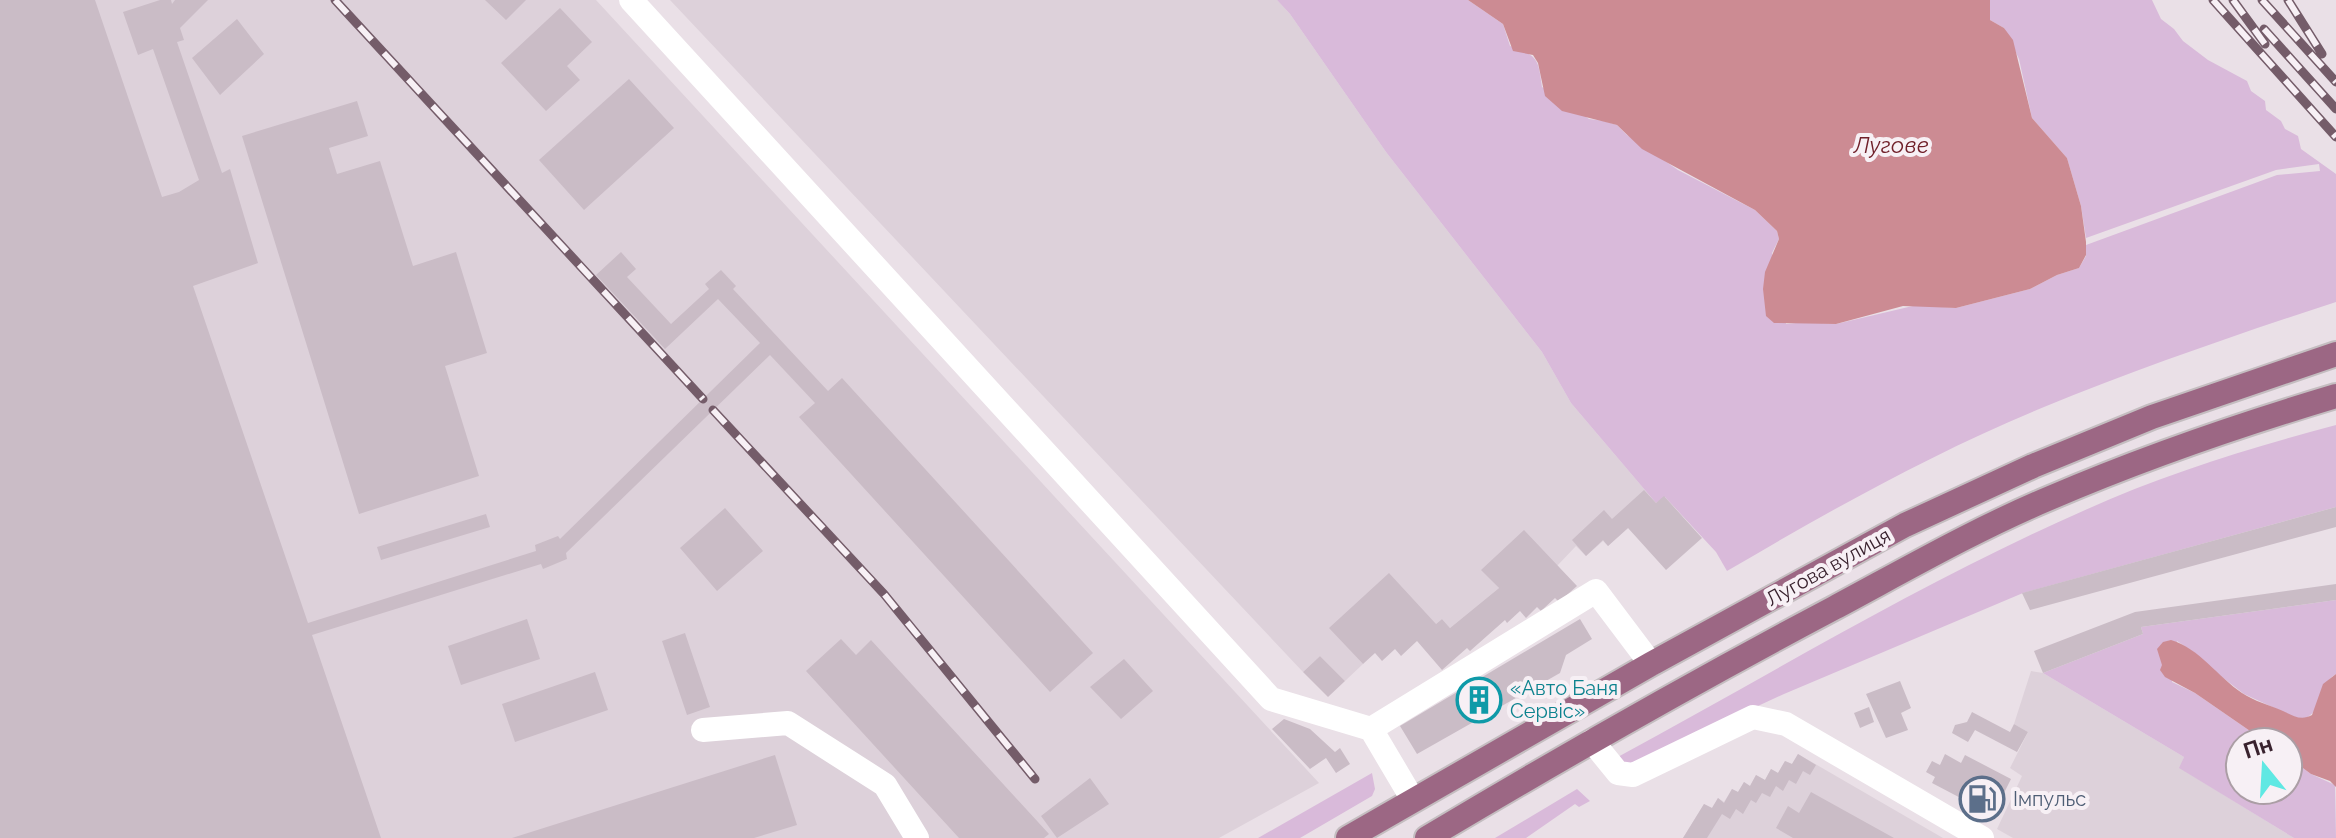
<svg xmlns="http://www.w3.org/2000/svg" width="2336" height="838" viewBox="0 0 2336 838" font-family="Raleway,sans-serif">
  <style>
    .built { fill: #ddd1da }
    .green { fill: #d9bada }
    .water { fill: #cc8b93 }
    .building { fill: #cabcc6 }
    .lines { fill: none; stroke-linecap: round; stroke-linejoin: round }
    .major-casing { stroke: #c4bdc0; stroke-width: 28 }
    .minor { stroke: #fff; stroke-width: 24 }
    .major { stroke: #9c6784; stroke-width: 24 }
    .rail-casing { stroke: #745c69; stroke-width: 9 }
    .rail { stroke: #f7f0f5; stroke-width: 6; stroke-dasharray: 18; stroke-linecap: butt }
    .labels { text-anchor: middle; dominant-baseline: central; stroke-width: 8; stroke-linejoin: round; paint-order: stroke }
    .street-label { font-size: 20px; fill: #39222e; stroke: #f7f0f5 }
    .culture-label { font-size: 20px; fill: #0d838f; stroke: #f7f0f5; text-anchor: start }
    .service-label { font-size: 20px; fill: #4e5e75; stroke: #f7f0f5; text-anchor: start }
    .water-label { font-size: 22px; font-style: italic; fill: #70202a; stroke: #f7f0f5 }
  </style>
  <rect width="100%" height="100%" fill="#eae0e7"/>
  <!-- built -->
  <path class="built" d="M0 0H596L1319 783 1219 838H0Z
    M670 0H1277L1290 14 1386 152 1542 352 1571 403 1656 503 1608 546 1603 541 1586 556 1576 546 1557 566 1482 570 1499 588 1450 628 1442 619 1436 624 1330 628 1363 664 1345 681 1320 656 1303 672Z
    M2031 671 2043 673 2184 757 2180 768 2294 838H2013L1997 829 2022 776 2010 768 2028 732 2014 724Z
    M1798 754 1943 838H1683L1704 804 1712 808 1718 798 1724 802 1732 789 1738 792 1744 782 1750 786 1756 775 1765 780 1771 769 1778 773 1785 761 1792 764Z"/>
  <!-- green -->
  <path class="green" d="M1277 0H1468L1503 24 1510 46C1538 56 1538 58 1542 87L1589 119 1604 121 1617 125 1627 135 1678 170 1755 210 1777 231 1779 239 1772 253 1786 324 1806 322 1836 324 1917 305 1956 308 2030 289 2057 275 2079 268 2086 256V245L2277 175 2320 171 2319 164 2276 170 2086 238 2081 206 2067 158 2032 118 2019 59 2004 28 1990 20V0H2152L2161 19 2174 29 2183 41 2208 60 2247 81 2251 91 2265 101 2266 110 2281 121 2285 129 2298 136 2301 149 2336 174V302C2238 334 2140 368 2044 407 1934 452 1829 511 1727 571L1716 552 1665 497 1656 503 1571 403 1542 352 1386 152 1290 14Z
    M2336 425V507L2023 593 1784 694 1624 768 1616 758C1771 674 1922 582 2083 511 2164 474 2250 448 2336 425Z
    M2336 600V674C2315 687 2325 708 2306 718H2296L2244 694 2209 667 2195 653 2177 641 2172 682 2195 693 2266 742H2240V790H2288V757L2311 774 2335 785 2336 838H2294L2179 768 2184 757 2043 673 2143 634 2141 627Z
    M1372 773 1375 789 1372 796 1300 838H1258Z
    M1577 789 1590 801 1579 807 1575 804 1526 838H1495Z"/>
  <!-- water -->
  <path class="water" d="M1468 0H1990V20L2004 28 2013 40 2032 118 2067 158 2081 206 2086 242V255L2079 268 2057 275 2030 289 1956 308 1903 306 1836 324 1774 323 1766 316 1763 289 1765 272 1779 239 1777 231 1755 210 1642 149 1617 125 1562 111 1545 96 1538 63 1533 55 1513 51 1503 24Z
    M2171 640C2199 648 2218 677 2242 693 2254 701 2269 705 2283 711 2294 716 2301 721 2312 715L2323 684 2336 674V787L2330 781 2311 774 2288 757V742H2266L2195 693 2165 677 2160 670 2162 665 2157 649 2163 642Z"/>
  <!-- building -->
  <path class="building" d="M0 0H95L162 197 179 192 199 180 153 49 138 55 123 12 160 0H171L172 4 175 0H208L180 28 184 40 177 42 222 173 230 169 258 263 193 286 308 623 536 551 535 545 558 536 560 539 760 343 718 299 665 349 596 275 621 252 636 269 627 277 671 324 709 289 705 284 721 270 736 286 733 289 828 391 842 378 1093 653 1050 692 799 417 815 403 770 355 566 553 567 559 543 569 541 564 312 635 381 838H0Z
    M485 0H526L506 20Z
    M560 8 592 42 567 66 580 80 546 111 501 63Z
    M237 19 264 54 220 95 192 58Z
    M629 79 674 128 584 210 539 160Z
    M357 101 368 136 329 148 337 174 380 161 413 266 456 252 487 353 445 366 479 476 359 514 242 136Z
    M1644 490 1656 503 1664 496 1702 538 1666 570 1628 528 1608 546 1603 540 1586 556 1572 540 1604 510 1612 519Z
    M2336 507V527L2030 610 2022 593Z
    M725 508 763 551 717 591 680 548Z
    M486 514 490 527 381 560 377 547Z
    M1524 530 1577 586 1559 602 1555 598 1541 611 1537 607 1526 618 1520 611 1507 623 1505 620 1470 651 1467 648 1442 670 1417 641 1401 656 1395 649 1382 661 1375 653 1363 664 1329 628 1389 573 1436 624 1442 619 1450 628 1499 588 1481 570Z
    M2336 584V600L2141 627 2143 634 2043 673 2034 651 2135 612Z
    M527 619 540 659 461 685 448 646Z
    M1580 619 1592 639 1566 655 1560 673 1417 754 1400 726Z
    M685 633 710 707 687 715 662 641Z
    M841 639 856 655 871 640 1049 834 1044 838H959L806 671Z
    M1320 656 1345 681 1328 697 1303 672Z
    M1124 659 1153 691 1121 719 1090 687Z
    M595 672 608 710 515 742 502 704Z
    M1900 681 1911 708 1901 713 1908 730 1886 738 1866 694Z
    M1869 707 1874 722 1860 728 1854 713Z
    M1972 712 2010 732 2014 724 2028 732 2017 752 1975 730 1968 742 1952 733 1955 725 1967 722Z
    M1284 719 1310 729 1335 752 1340 748 1350 764 1336 773 1326 758 1310 769 1272 729Z
    M1798 754 1816 765 1810 775 1803 771 1796 784 1789 780 1783 791 1776 786 1770 797 1762 793 1756 803 1751 800 1743 814 1736 809 1730 819 1722 814 1707 838H1683L1704 804 1712 808 1718 798 1724 803 1732 789 1738 792 1744 782 1750 786 1756 775 1765 780 1771 769 1778 773 1785 761 1792 764Z
    M1945 754 1961 763 1965 755 2011 779 1993 815 1932 783 1935 777 1926 772 1932 761 1940 765Z
    M775 755 797 825 754 838H512Z
    M1090 778 1109 804 1057 838 1041 816Z
    M1811 792 1894 838H1793L1776 828 1788 806 1799 813Z"/>
  <g class="lines">
    <!-- major casing -->
    <g class="major-casing">
      <path id="major" d="M1348 838 1651 664 1905 525 2033 466 2152 417 2336 354
        M1427 838C1561 758 1696 681 1834 608 1905 570 1976 529 2050 498 2143 458 2239 425 2336 396"/>
    </g>
    <!-- minor -->
    <path class="minor" d="M631 0 1271 699 1371 729 1413 800
      M1371 729 1596 591 1651 664
      M703 730 788 723 885 785 917 838
      M1592 741 1618 773 1633 775 1753 717 1786 724 1982 838"/>
    <!-- major -->
    <use href="#major" class="major"/>
    <!-- rail casing -->
    <g class="rail-casing">
      <path id="rail" d="M335 0 703 399
        M2213 0 2336 137
        M2233 0 2265 44
        M2262 0 2336 82
        M2288 0 2322 54
        M2264 29 2336 109
        M713 410 884 594 1035 779"/>
    </g>
    <!-- rail -->
    <use href="#rail" class="rail"/>
  </g>
  <!-- icons -->
  <defs>
    <g id="building-ring" transform="scale(2.3)"><circle r="9.5" fill="#f7f0f5" stroke="#0f9aa8" stroke-width="1.5"/><path d="M-4-6H4V6H1V3H-1V6H-4ZM-2.5-4.3h1.7v1.8h-1.7ZM.8-4.3h1.7v1.8H.8ZM-2.5-1h1.7V.8h-1.7ZM.8-1h1.7V.8H.8Z" fill="#0f9aa8"/></g>
    <g id="fuel-ring" transform="scale(2.3)"><circle r="9.5" fill="#f7f0f5" stroke="#5c6f8a" stroke-width="1.5"/><path d="M-5.5-6h7V0h2V4h1.3V-2.5L3-4.5l.8-.8L6-3V5H2.5V1h-1V6h-7ZM-4.2-4.7v3.2H.2V-4.7Z" fill="#5c6f8a"/></g>
  </defs>
  <g fill-rule="evenodd">
    <use href="#building-ring" x="1479" y="700"/>
    <use href="#fuel-ring" x="1982" y="799"/>
  </g>
  <g class="labels">
    <!-- street labels -->
    <g class="street-label">
      <text transform="translate(1828 567) rotate(-29)">Лугова вулиця</text>
    </g>
    <!-- culture labels -->
    <g class="culture-label">
      <text x="1510" y="688">«Авто Баня<tspan x="1510" dy="23">Сервіс»</tspan></text>
    </g>
    <!-- service labels -->
    <g class="service-label">
      <text x="2013" y="799">Імпульс</text>
    </g>
    <!-- water labels -->
    <g class="water-label">
      <text x="1891" y="145">Лугове</text>
    </g>
  </g>
  <!-- north arrow -->
  <g transform="translate(2264 766) rotate(342)"><circle r="38" fill="#f7f0f5" stroke="#ab9ea5" stroke-width="2"/>
  <path d="M0-6L14 30L0 20L-14 30Z" fill="#5fe8e3"/>
  <text y="-12" font-size="22" font-weight="bold" text-anchor="middle" fill="#39222e">Пн</text>
  </g>
</svg>
